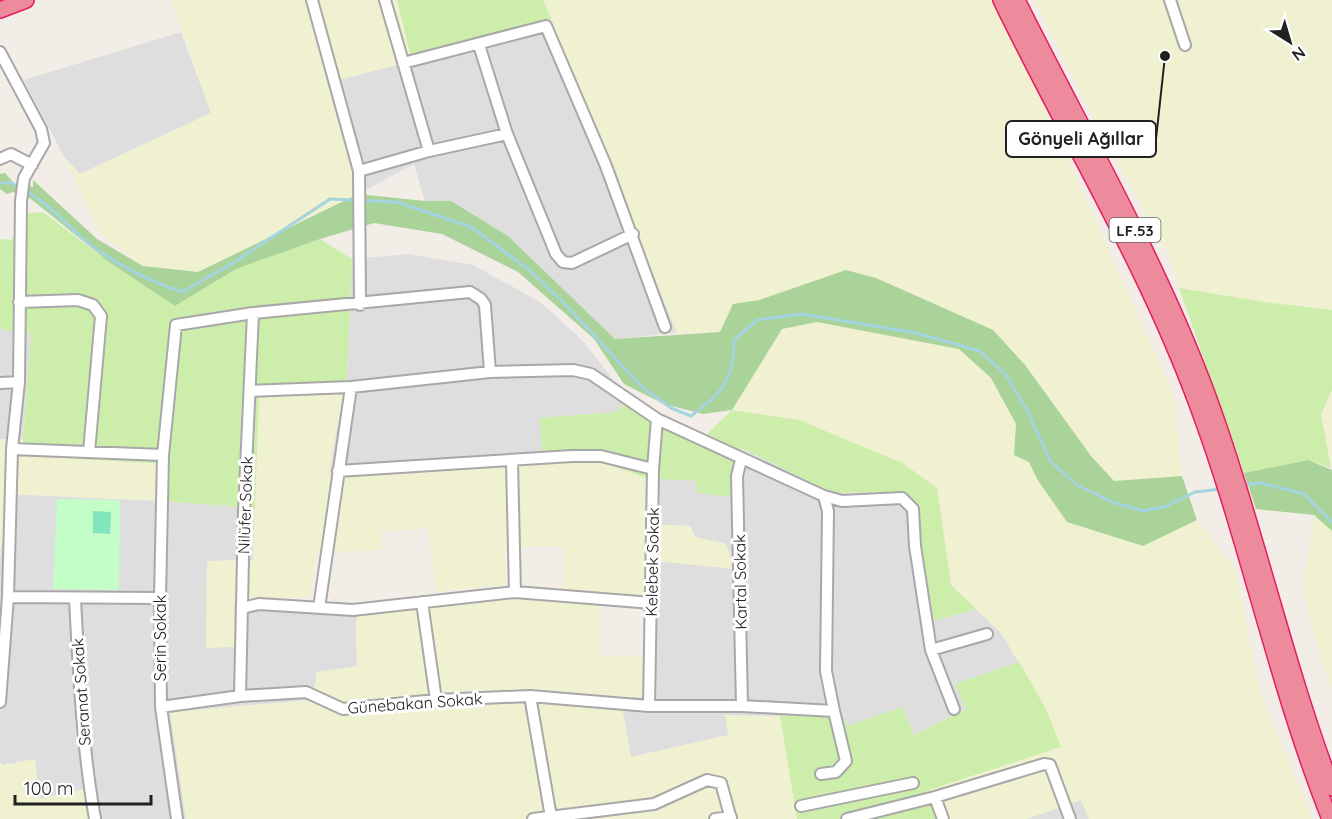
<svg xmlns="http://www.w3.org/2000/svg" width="1332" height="819" viewBox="0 0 1332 819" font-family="Quicksand,sans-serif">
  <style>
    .residential { fill: #dfdede }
    .farmland { fill: #eff1d1 }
    .grass { fill: #cea }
    .forest { fill: #aad399 }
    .park { fill: #c3fdc7 }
    .pitch { fill: #81e5be }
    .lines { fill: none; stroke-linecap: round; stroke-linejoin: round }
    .stream { stroke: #a5d4e1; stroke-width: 3 }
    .minor-casing { stroke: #a8a8a8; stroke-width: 14 }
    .highway-casing { stroke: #e61d62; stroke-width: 18 }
    .minor { stroke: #fff; stroke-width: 10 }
    .highway { stroke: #ed8b9d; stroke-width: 15 }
    .labels { text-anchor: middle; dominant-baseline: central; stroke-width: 6; stroke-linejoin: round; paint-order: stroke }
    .shield { fill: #fff; stroke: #646464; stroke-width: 1.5 }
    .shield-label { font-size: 15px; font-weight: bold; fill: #212121 }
    .street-label { font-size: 16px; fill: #212121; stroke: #fff }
    .leader { fill: none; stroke: #212121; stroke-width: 2 }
    .callout-dot { fill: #212121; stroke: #fff; stroke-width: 2 }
    .callout { fill: #fff; stroke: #212121; stroke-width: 2 }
    .callout-label { font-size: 18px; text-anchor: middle; font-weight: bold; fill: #212121 }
  </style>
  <rect width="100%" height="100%" fill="#f2eee7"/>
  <!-- residential -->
  <path class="residential" d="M551 18 677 333 615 339 508 236 451 201 425 202 414 164 358 194 327 83 412 61Z
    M181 32 211 113 80 174 64 157 24 80Z
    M408 254 473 265 540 302 582 340 629 400 616 412 540 418 543 463 328 475 347 376 352 259Z
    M0 329 31 333 23 439H0Z
    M740 448 834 493 882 492 913 499 934 621 976 609 1001 633 1019 662 956 684 966 709 914 735 902 707 846 727 726 715 728 735 631 757 620 697H645L646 560 733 568 726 544 695 537 690 526 646 524V478L697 481Z
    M8 494 162 501 255 508 253 560 207 561 234 603 366 604 356 620 357 666 312 700 171 712 186 819H90L39 799 0 762V557Z
    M1081 800 1089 819H1026Z"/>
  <!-- farmland -->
  <path class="farmland" d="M171 0H397L412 61 327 83 358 194 198 272 143 266 101 235 64 157 80 174 211 113Z
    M543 0H996L1174 395 1182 476 1114 481 1091 456 1025 365 993 330 876 278 846 270 759 300 733 304 721 332 677 333Z
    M1035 0H1332V310L1264 302 1179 288 1167 252 1104 138Z
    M817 322 959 349 991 378 1016 424 1014 455 1029 462 1037 479 1067 522 1143 546 1197 520 1236 570 1260 691 1312 819H1089L1081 800 1026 819H936L928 790 1061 747 1046 709 1001 633 951 585 937 488 800 420 732 410 782 329Z
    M1332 390V470L1321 414Z
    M343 391 329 475 597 460 646 478V524L690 526 695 537 726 544 734 569 646 560 645 609 601 604 600 655 643 657 645 697H620L631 757 728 735 725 715 780 716 798 819H186L170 712 312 700 317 672 357 666 356 620 366 604 563 597 564 547H505V585L436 592 428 528 381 532 382 550 317 553 309 597 234 603 235 647 206 648 207 561 253 560 259 398Z
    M0 439H23L27 456 169 464 162 501 8 494 0 557Z
    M1314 515 1332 531V689L1319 654 1303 589Z
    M35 759 40 799 84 789 90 819H0V762L2 765Z"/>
  <!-- grass -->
  <path class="grass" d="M397 0H543L551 18 412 61Z
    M43 212 109 262 175 306 236 269 320 239 352 259 347 376 343 391 259 398 255 508 162 501 168 464 26 456 23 439 31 334 0 329V239L11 240 27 213Z
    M1179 288 1264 302 1332 310V390L1321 414 1331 468 1308 460 1244 473Z
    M629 400 703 438 732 410 799 420 902 463 937 488 951 585 976 609 934 621 913 499 882 492 834 493 741 448 731 497 697 493 696 481 646 478 597 460 543 463 540 418 616 412Z
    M1019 662 1046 709 1061 747 929 790 936 819H797L780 716H843L847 726 902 707 914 735 966 709 955 684Z"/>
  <!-- forest -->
  <path class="forest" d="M5 173 15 184 33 187V180L97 239 143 266 198 272 358 194 425 201H451L508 236 615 339 720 332 733 304 759 300 846 270 876 278 993 330 1025 365 1091 456 1114 481 1182 476 1197 520 1143 546 1067 522 1037 479 1029 462 1014 455 1016 424 991 378 959 349 817 322 782 329 732 410 703 414 664 404 624 384 594 339 518 272 442 234 374 223 320 239 236 269 175 306 109 262 31 199 13 192 7 194 0 189V174Z
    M1308 460 1332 470V531L1314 515 1256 509 1244 473Z"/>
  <!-- park -->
  <path class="park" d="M57 499 120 500 119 590 53 589Z"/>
  <!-- pitch -->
  <path class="pitch" d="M93 511 111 512 110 534 93 533Z"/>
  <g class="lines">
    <!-- stream -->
    <path class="stream" d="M0 183H12L20 188
      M26 191C47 203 62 220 80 236 108 261 147 280 182 292L233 263 330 199 397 202 471 227 528 269 562 301 642 387 671 408 691 416C722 392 734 382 734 340L757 320 802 314 916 333 980 351 1006 375 1029 414 1050 461 1077 485 1115 503 1144 511 1167 506 1195 492 1221 489
      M1242 485 1261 483 1304 494 1332 522"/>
    <!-- minor casing -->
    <g class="minor-casing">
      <path id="minor" d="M312 0 359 171 360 305
        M385 0 429 151
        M1170 0 1185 45
        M479 45 507 134 556 254 563 262 572 263 633 234
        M0 52 41 129 44 143 24 178 21 201 19 382 12 449 8 597 0 702
        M403 63 546 26 606 166 665 327
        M0 159 11 154 32 165
        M359 171 429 151 507 134
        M19 302 78 300 93 305 101 316 89 452
        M0 383 19 382
        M12 449 163 455
        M741 460 737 476 742 706
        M512 462 515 592
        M338 471 572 456H601L653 469
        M824 496 842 501 902 498 913 509 915 546 931 650 954 709
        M8 597 160 598
        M75 599C79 673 82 746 95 819
        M422 602 436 700
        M242 608 259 604 353 610 515 592 652 603
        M319 608 351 387
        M931 650 987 634
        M240 696 244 513 253 313
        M530 696 551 817
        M649 706 653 469 657 419
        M161 707 240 696 306 692 343 709 436 700 530 696 649 706H742L834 711 826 671 828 511 824 496 657 419 591 374 573 370 490 372 351 387 250 391
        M821 774 836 772 846 761 834 711
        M935 797 943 819
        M801 806 913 783
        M177 819 161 707 160 598 163 455 176 325 253 313 470 292 481 299 485 305 490 372
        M533 819 654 804 707 780 721 783 731 819
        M715 819 731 817
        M847 819 935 797 1044 764 1050 765 1070 819"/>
    </g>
    <!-- highway casing -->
    <g class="highway-casing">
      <path id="highway" d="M1001 0C1066 135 1145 263 1197 404 1248 540 1276 684 1330 819
        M1017 0C1081 129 1155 255 1206 391 1254 521 1283 658 1332 788
        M0 10 26 0"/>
    </g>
    <!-- minor -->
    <use href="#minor" class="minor"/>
    <!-- highway -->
    <use href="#highway" class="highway"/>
  </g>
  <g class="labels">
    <!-- shield labels -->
    <rect class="shield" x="1109.5" y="218" width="51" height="24" rx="4.5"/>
    <g class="shield-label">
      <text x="1135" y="230">LF.53</text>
    </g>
    <!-- street labels -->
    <g class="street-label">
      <text transform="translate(245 505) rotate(-88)">Nilüfer Sokak</text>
      <text transform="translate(652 562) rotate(-89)">Kelebek Sokak</text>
      <text transform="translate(740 582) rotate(-91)">Kartal Sokak</text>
      <text transform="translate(160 638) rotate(-90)">Serin Sokak</text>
      <text transform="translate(81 692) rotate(-94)">Seranat Sokak</text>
      <text transform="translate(415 703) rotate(-4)">Günebakan Sokak</text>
    </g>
  </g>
  <!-- callouts -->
  <path class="leader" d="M1165 56L1156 139"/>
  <circle class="callout-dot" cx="1165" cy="56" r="6"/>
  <rect class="callout" x="1006" y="121" width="150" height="36" rx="6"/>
  <g class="callout-label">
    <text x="1081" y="145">Gönyeli Ağıllar</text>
  </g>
  <!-- north arrow -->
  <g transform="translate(1290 42) rotate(143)" stroke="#ffffff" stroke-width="4.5" paint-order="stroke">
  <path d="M0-4.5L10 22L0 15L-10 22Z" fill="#212121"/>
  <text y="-9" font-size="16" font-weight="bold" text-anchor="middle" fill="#212121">N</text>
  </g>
  <!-- scale -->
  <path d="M15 795v9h136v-9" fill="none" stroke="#212121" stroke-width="3"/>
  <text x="24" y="795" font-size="18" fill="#212121" stroke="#ffffff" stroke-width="4.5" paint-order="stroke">100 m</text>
</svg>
